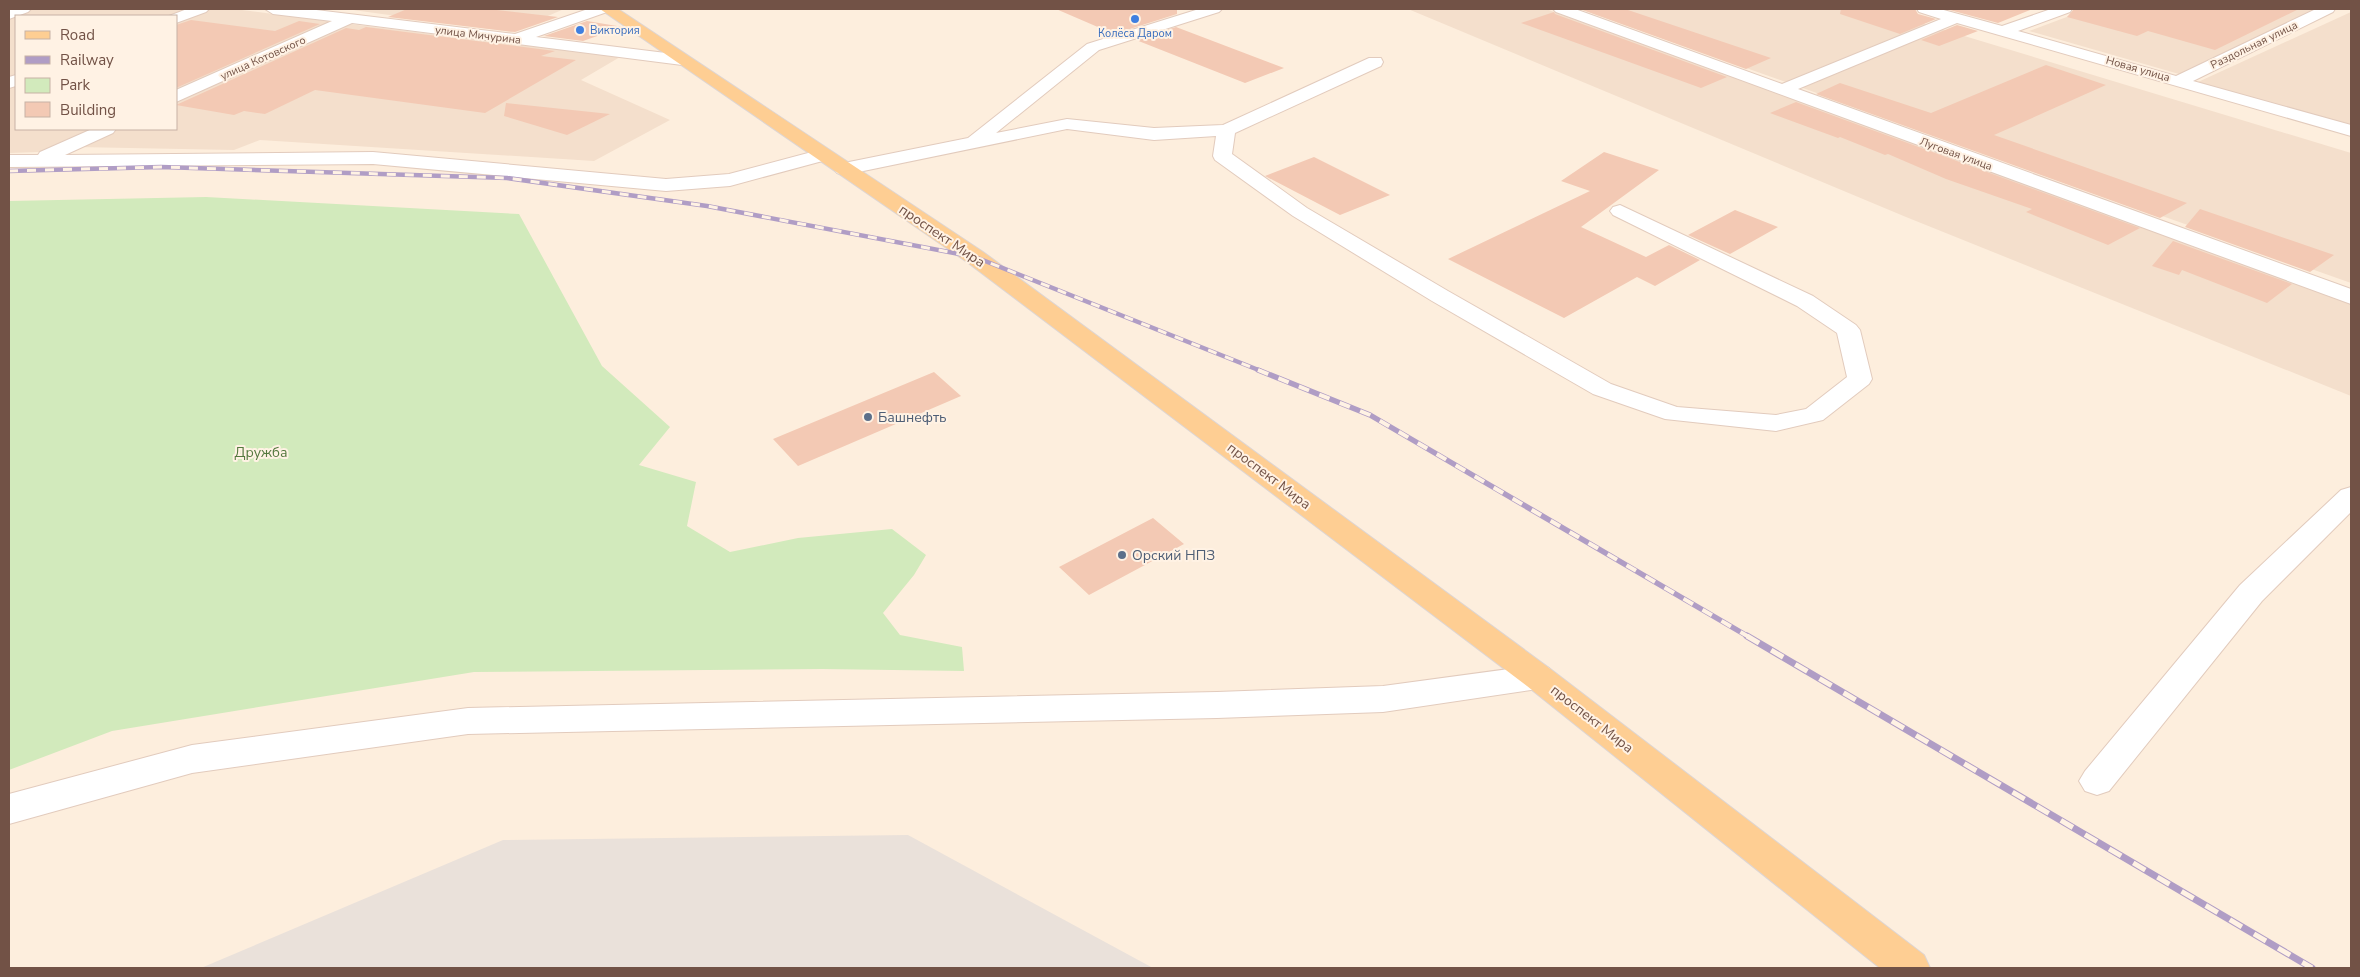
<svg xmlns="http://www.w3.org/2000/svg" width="2360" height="977" viewBox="0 0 2360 977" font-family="'Nunito Sans',sans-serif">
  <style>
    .residential { fill: #f4dfcc }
    .industrial { fill: #eae1da }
    .green { fill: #d2eabc }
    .building { fill: #f3c9b4 }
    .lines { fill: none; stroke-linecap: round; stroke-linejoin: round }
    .minor-casing { stroke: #e2cbbd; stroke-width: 2 }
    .major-casing { stroke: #ddd5d3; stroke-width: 2 }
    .minor { fill: #fff; fill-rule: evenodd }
    .major { fill: #fece93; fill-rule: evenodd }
    .rail-far2-casing { stroke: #b09dc5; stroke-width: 4.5 }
    .rail-far1-casing { stroke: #b09dc5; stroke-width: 5.5 }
    .rail-casing { stroke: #b09dc5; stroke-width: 7 }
    .rail-far2 { stroke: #fff2e4; stroke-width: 3; stroke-dasharray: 9; stroke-linecap: butt }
    .rail-far1 { stroke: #fff2e4; stroke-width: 4; stroke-dasharray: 11; stroke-linecap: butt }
    .rail { stroke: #fff2e4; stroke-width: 5; stroke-dasharray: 14; stroke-linecap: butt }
    .shop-dot { fill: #3f7fe0; stroke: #fff2e4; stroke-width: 2 }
    .service-dot { fill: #5c6f8a; stroke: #fff2e4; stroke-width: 2 }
    .labels { text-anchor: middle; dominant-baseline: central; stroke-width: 4; stroke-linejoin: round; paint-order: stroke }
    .far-shop-label { font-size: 11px; fill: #366cbe; stroke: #fff2e4; text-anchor: start }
    .far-street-label { font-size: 11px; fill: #725246; stroke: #fff2e4 }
    .street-label { font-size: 14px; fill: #725246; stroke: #fff2e4 }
    .service-label { font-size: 14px; fill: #4e5e75; stroke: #fff2e4; text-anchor: start }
    .park-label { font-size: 14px; fill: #54783e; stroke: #fff2e4 }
  </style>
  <rect width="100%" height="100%" fill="#fdeedd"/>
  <!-- residential -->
  <path class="residential" d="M32 9H193L174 16H16V77L9 80V17Z
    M207 9H234L336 22 176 92V21Z
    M346 9H564L511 32Z
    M1408 9H1546L2351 301V396L1906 217Z
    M1580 9H1875L2351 153V283Z
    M2088 9H2315L2179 74 2029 31Z
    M2351 12V126L2198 82Z
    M349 24 620 57 581 80 670 120 594 161 260 140 234 150 77 147 117 129H176V102Z
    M16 83V129H92L39 152 9 153V86Z"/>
  <!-- industrial -->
  <path class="industrial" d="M908 835 1153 968H201L503 840Z"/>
  <!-- green -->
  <path class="green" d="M206 197 519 214 602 366 670 427 639 465 696 482 687 526 730 552 798 538 892 529 926 555 914 575 883 613 900 635 962 647 964 671 822 669 474 672 112 731 9 770V201Z"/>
  <!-- building -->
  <path class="building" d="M407 9H488L558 17 515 32 388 17Z
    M1056 9H1177V14L1114 34Z
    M1580 9H1625L1771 58 1746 69Z
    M1841 9H1915L1918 14 1936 19 1900 34 1840 14Z
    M1946 9H2029L2030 10 1998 23Z
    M2074 9H2299L2215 50 2148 31 2137 36 2067 17Z
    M1554 12 1555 14 1727 77 1701 88 1521 23Z
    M191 20 275 31 299 21 320 24 176 88V25Z
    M587 21 623 27 583 41 544 36Z
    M1957 25 1978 31 1939 46 1921 40Z
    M366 27 555 51 541 56 576 60 485 113 315 90 265 114 244 111 234 115 176 105 346 28 359 30Z
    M1176 27 1284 68 1245 83 1136 40Z
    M2046 65 2106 85 1994 135 2187 203 2160 218 1816 94 1840 83 1931 113Z
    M1796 102 2140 228 2108 245 2026 212 2032 209 1946 179 1888 154 1885 155 1840 137 1838 138 1770 113Z
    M506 103 610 114 567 135 504 116Z
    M1604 152 1659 170 1581 227 1646 257 1669 245 1700 260 1655 286 1637 277 1564 318 1448 259 1590 191 1561 181Z
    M1314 157 1390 195 1340 215 1265 176Z
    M2200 209 2334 255 2310 272 2185 227Z
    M1735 210 1778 227 1730 254 1688 235Z
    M2173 241 2292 284 2267 303 2182 270 2179 275 2152 266Z
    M934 372 961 396 798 466 773 439Z
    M1153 518 1184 544 1089 595 1059 567Z"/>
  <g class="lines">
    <!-- minor casing -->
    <g class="minor-casing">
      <path id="minor" d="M9 9H31L28 12 9 19Z
        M187 9H209L206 12 176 23V16H169Z
        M265 9H308L515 34 588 9H609L607 12 536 37 682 55 688 56 690 60 688 64 682 65 352 23 176 102V90L332 21 273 14Z
        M1199 9H1222L1219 12 1099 50 996 133 1067 119 1154 128 1223 125 1369 58H1381L1383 62 1381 66 1235 133 1232 154 1307 208 1448 291 1611 384 1677 407 1776 415 1806 409 1847 377 1837 333 1797 306 1613 215 1610 211 1613 207 1620 205 1813 296 1856 325 1860 330 1872 379 1869 384 1823 420 1776 431 1665 419 1593 394 1432 301 1293 216 1215 160 1213 156 1216 136 1154 140 1067 129 844 175 837 173 834 169 837 165 844 163 968 138 1087 44Z
        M1553 9H1575L1782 84 1941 19 1919 12 1917 9H1940L2002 26 2051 9H2072L2070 12 2018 31 2176 76 2316 9H2335L2333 12 2193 81 2351 125V136L1957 23 1798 89 2351 289V304L1556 12Z
        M16 75V86L9 88V77Z
        M92 129H116L113 133 65 155 373 152 666 179 729 174 823 149 830 151 832 155 830 159 730 186 666 191 373 164 9 167V155H38L40 152Z
        M2351 487V512L2262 601 2109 791 2097 795 2085 791 2079 781 2085 771 2240 585 2341 490Z
        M1538 665 1549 668 1554 677 1549 686 1538 689 1383 712 1217 718 468 734 192 773 9 824V794L192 745 468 708 1217 692 1383 686Z"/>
    </g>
    <!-- major casing -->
    <g class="major-casing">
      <path id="major" d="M600 9H618L983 252 1549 668 1924 955 1930 968H1880L1527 686 967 262Z"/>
    </g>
    <!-- minor -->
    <use href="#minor" class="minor"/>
    <!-- major -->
    <use href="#major" class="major"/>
    <!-- rail-far2 casing -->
    <g class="rail-far2-casing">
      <path id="rail-far2" d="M9 171 161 167 507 178 707 206 975 257 1261 371"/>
    </g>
    <!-- rail-far1 casing -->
    <g class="rail-far1-casing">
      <path id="rail-far1" d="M1258 370 1370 415 1749 637"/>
    </g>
    <!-- rail casing -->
    <g class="rail-casing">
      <path id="rail" d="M1747 636 2312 968"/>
    </g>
    <!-- rail-far2 -->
    <use href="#rail-far2" class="rail-far2"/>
    <!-- rail-far1 -->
    <use href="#rail-far1" class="rail-far1"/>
    <!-- rail -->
    <use href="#rail" class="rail"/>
  </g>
  <!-- markers -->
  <g class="shop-dot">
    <circle cx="1135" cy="19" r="5"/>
    <circle cx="580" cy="30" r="5"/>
  </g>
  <g class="service-dot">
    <circle cx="868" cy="417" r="5"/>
    <circle cx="1122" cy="555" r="5"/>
  </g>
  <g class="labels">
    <!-- far-shop labels -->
    <g class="far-shop-label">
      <text x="590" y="30">Виктория</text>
      <text x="1135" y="33" text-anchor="middle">Колёса Даром</text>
    </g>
    <!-- far-street labels -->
    <g class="far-street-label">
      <text transform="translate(478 35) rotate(7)">улица Мичурина</text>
      <text transform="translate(2254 45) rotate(-26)">Раздольная улица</text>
      <text transform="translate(263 58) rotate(-24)">улица Котовского</text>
      <text transform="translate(2138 69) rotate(16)">Новая улица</text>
      <text transform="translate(1956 154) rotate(20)">Луговая улица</text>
    </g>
    <!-- street labels -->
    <g class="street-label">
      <text transform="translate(942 236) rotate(34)">проспект Мира</text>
      <text transform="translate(1269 476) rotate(37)">проспект Мира</text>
      <text transform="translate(1592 719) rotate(38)">проспект Мира</text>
    </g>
    <!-- service labels -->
    <g class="service-label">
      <text x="878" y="417">Башнефть</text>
      <text x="1132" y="555">Орский НПЗ</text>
    </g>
    <!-- park labels -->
    <g class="park-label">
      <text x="261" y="452">Дружба</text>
    </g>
  </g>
  <!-- border -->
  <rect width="2360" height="977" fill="none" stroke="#725246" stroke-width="20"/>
  <!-- legend -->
  <rect x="15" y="15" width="162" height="115" fill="#fff2e4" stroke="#c7b2a5"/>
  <rect x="25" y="31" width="25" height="8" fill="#fece93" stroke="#c7b2a5"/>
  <text x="60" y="40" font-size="15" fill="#725246">Road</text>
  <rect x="25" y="56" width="25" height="8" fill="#b09dc5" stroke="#c7b2a5"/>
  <text x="60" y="65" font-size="15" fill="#725246">Railway</text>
  <rect x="25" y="78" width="25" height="15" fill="#d2eabc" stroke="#c7b2a5"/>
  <text x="60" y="90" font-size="15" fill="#725246">Park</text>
  <rect x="25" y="102" width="25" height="15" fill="#f3c9b4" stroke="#c7b2a5"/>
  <text x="60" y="115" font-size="15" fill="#725246">Building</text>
</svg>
